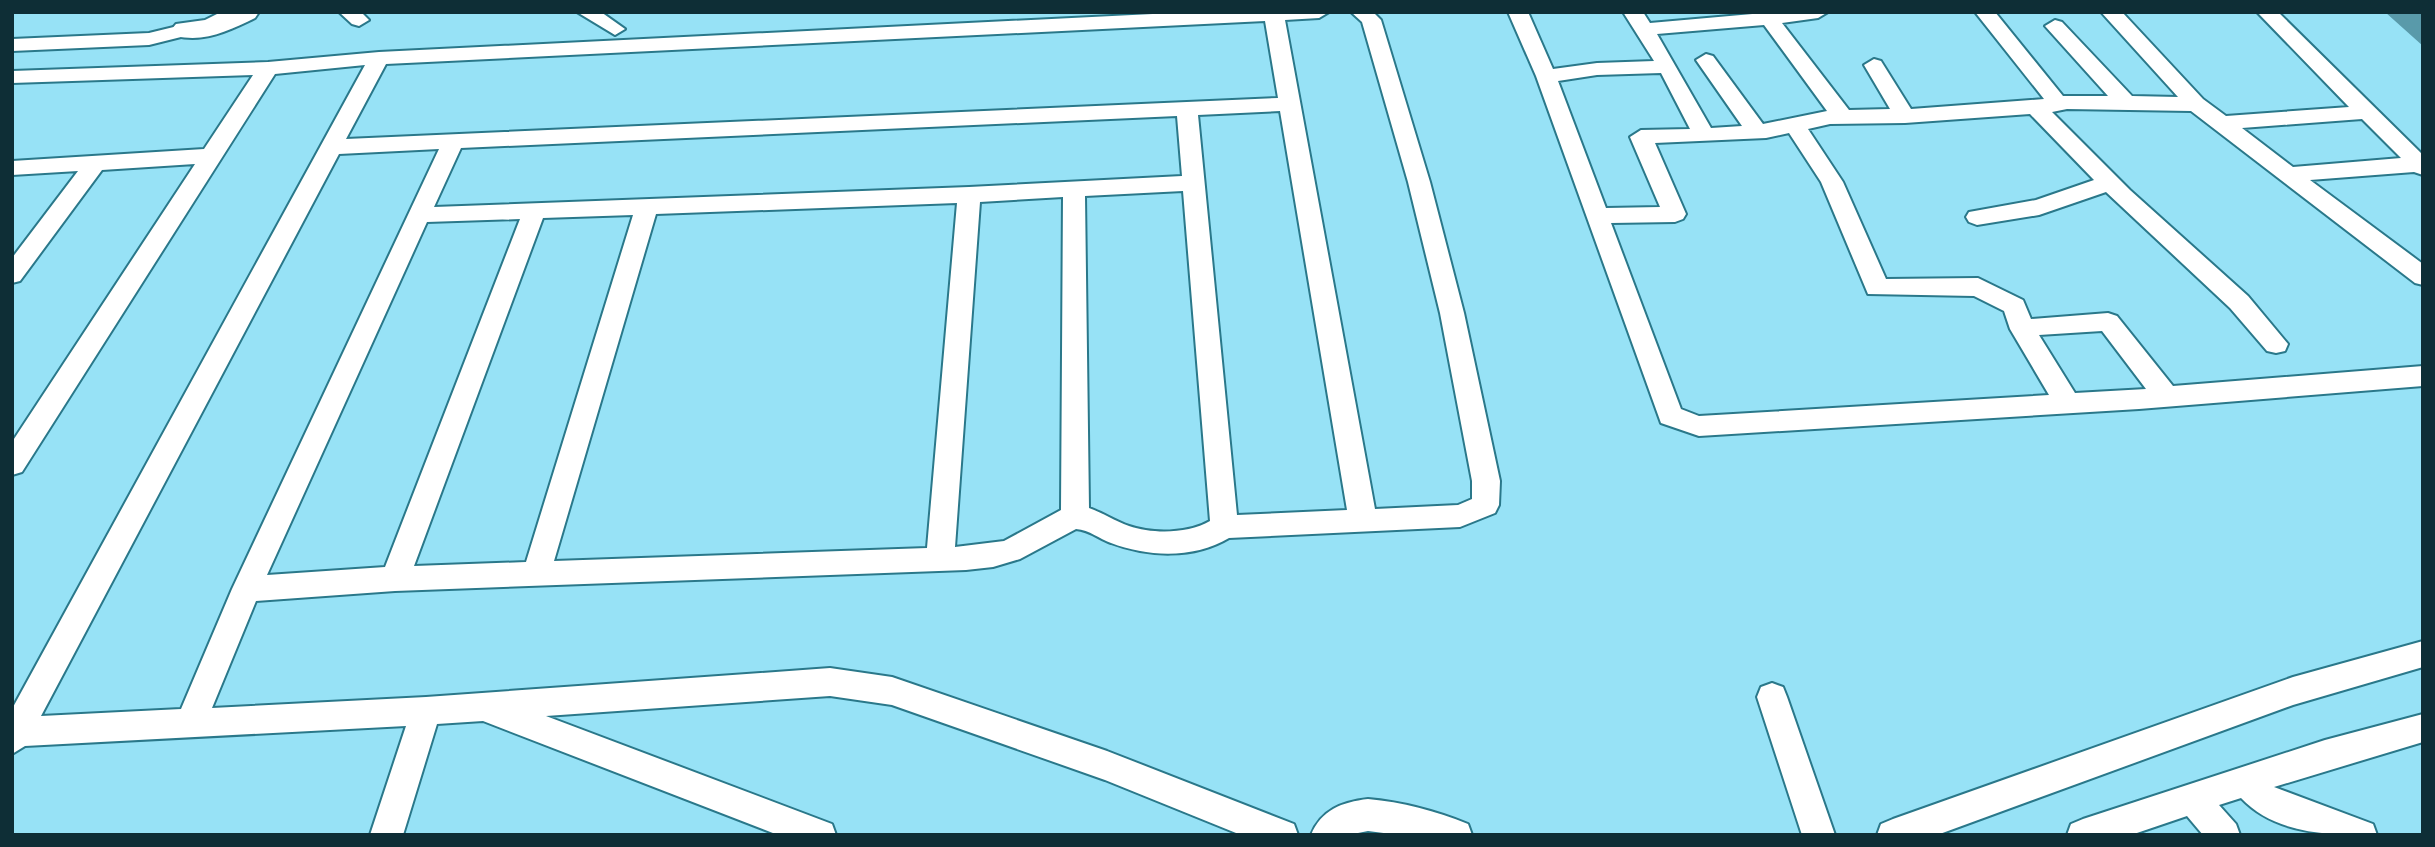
<svg xmlns="http://www.w3.org/2000/svg" width="2435" height="847" viewBox="0 0 2435 847" font-family="'Alegreya Sans',sans-serif">
  <style>
    .lines { fill: none; stroke-linecap: round; stroke-linejoin: round }
    .street-casing { stroke: #2a788a; stroke-width: 4 }
    .secondary-casing { stroke: #2a788a; stroke-width: 4 }
    .street { fill: #fff; fill-rule: evenodd }
    .secondary { fill: #fff; fill-rule: evenodd }
    .wall { fill: #599aaa }
  </style>
  <rect width="100%" height="100%" fill="#97e2f6"/>
  <g class="lines">
    <!-- street casing -->
    <g class="street-casing">
      <path id="street" d="M339 12H361L369 20 359 26 352 24Z
        M577 12H601L625 29 615 35Z
        M1193 12H1329L1319 18 1285 20 1375 509 1458 505 1472 499V481L1440 313 1408 182 1362 22 1351 12H1373L1381 20 1430 182 1464 313 1500 481 1499 505 1495 513 1460 527 1229 538C1194 559 1148 557 1111 543 1099 539 1090 530 1076 529L1020 559 993 567 966 570 395 591 256 601 212 708 426 697 830 668 892 677 1107 751 1294 824 1298 835H1241L1105 780 892 705 830 696 546 716 832 824 836 835H778L483 721 437 724 403 835H370L406 726 25 746 12 754V709L365 65 275 74 22 472 12 475V442L195 164 102 170 20 281 12 283V258L78 171 12 175V161L204 149 253 75 12 83V71L268 62 379 52ZM1265 21 1278 98 346 139 386 64ZM1280 111 1347 510 1237 515 1198 115ZM1177 116 1182 176 969 187 434 207 461 148ZM439 149 232 589 181 709 41 716 339 154ZM1183 191 1210 521C1188 534 1152 534 1129 526 1115 521 1103 513 1089 508L1085 196ZM1063 197 1061 510 1004 541 955 547 980 202ZM957 203 927 548 554 561 656 214ZM633 215 526 562 414 566 543 218ZM520 219 385 567 267 575 427 222Z
        M1508 12H1528L1553 69 1597 63 1654 61 1623 12H1643L1650 23 1775 12H1828L1818 18 1782 23 1849 110 1890 109 1864 65 1874 59 1881 61 1911 109 2044 99 1975 12H1995L2063 96H2108L2045 26 2055 20 2062 22 2132 96 2178 97 2101 12H2122L2203 99 2226 116 2349 107 2257 12H2278L2423 155V175L2414 172 2310 180 2423 264V285L2415 283 2191 111 2067 109 2052 112 2130 190 2248 296 2288 344 2285 351 2276 353 2267 351 2230 308 2106 192 2039 215 1977 225 1969 222 1966 217 1969 212 2036 200 2094 180 2030 114 1905 123 1830 124 1808 129 1843 182 1886 279 1978 278 2023 300 2031 319 2108 313 2117 316 2173 386 2423 366V386L2139 409 1699 436 1661 423 1536 76ZM1764 25 1827 111 1763 124 1713 56 1706 54 1696 60 1742 126 1711 128 1657 34ZM1661 73 1690 129 1641 130 1630 137 1660 207 1606 208 1558 81 1597 75ZM2362 119 2401 158 2293 167 2242 128ZM1789 133 1821 182 1868 294 1974 296 2004 311 2010 329 2049 395 1699 416 1681 409 1611 223 1675 222 1683 219 1686 214 1655 143 1766 138ZM2102 331 2146 389 2075 393 2039 335Z
        M186 24 193 26 196 30 193 34 149 45 12 51V39L149 33Z
        M2423 641V667L2293 705 1937 835H1877L1881 824 1893 819 2293 677Z
        M1772 683 1783 687 1787 697 1835 835H1802L1757 697 1761 687Z
        M2423 714V742L2274 787 2373 824 2377 835C2330 835 2276 835 2241 798L2219 805 2236 824 2240 835H2203L2187 816 2131 835H2067L2071 824 2083 819 2325 740Z
        M1368 799C1402 802 1436 811 1468 824L1472 835H1399L1368 831 1348 835H1311C1321 810 1342 802 1368 799Z"/>
    </g>
    <!-- secondary casing -->
    <g class="secondary-casing">
      <path id="secondary" d="M221 12H259L255 18C230 30 205 43 176 36L171 30 176 24 205 20Z"/>
    </g>
    <!-- street -->
    <use href="#street" class="street"/>
    <!-- secondary -->
    <use href="#secondary" class="secondary"/>
  </g>
  <!-- wall -->
  <path class="wall" d="M2385 12H2423V46Z"/>
  <!-- border -->
  <rect width="2435" height="847" fill="none" stroke="#0e2e36" stroke-width="28"/>
</svg>
